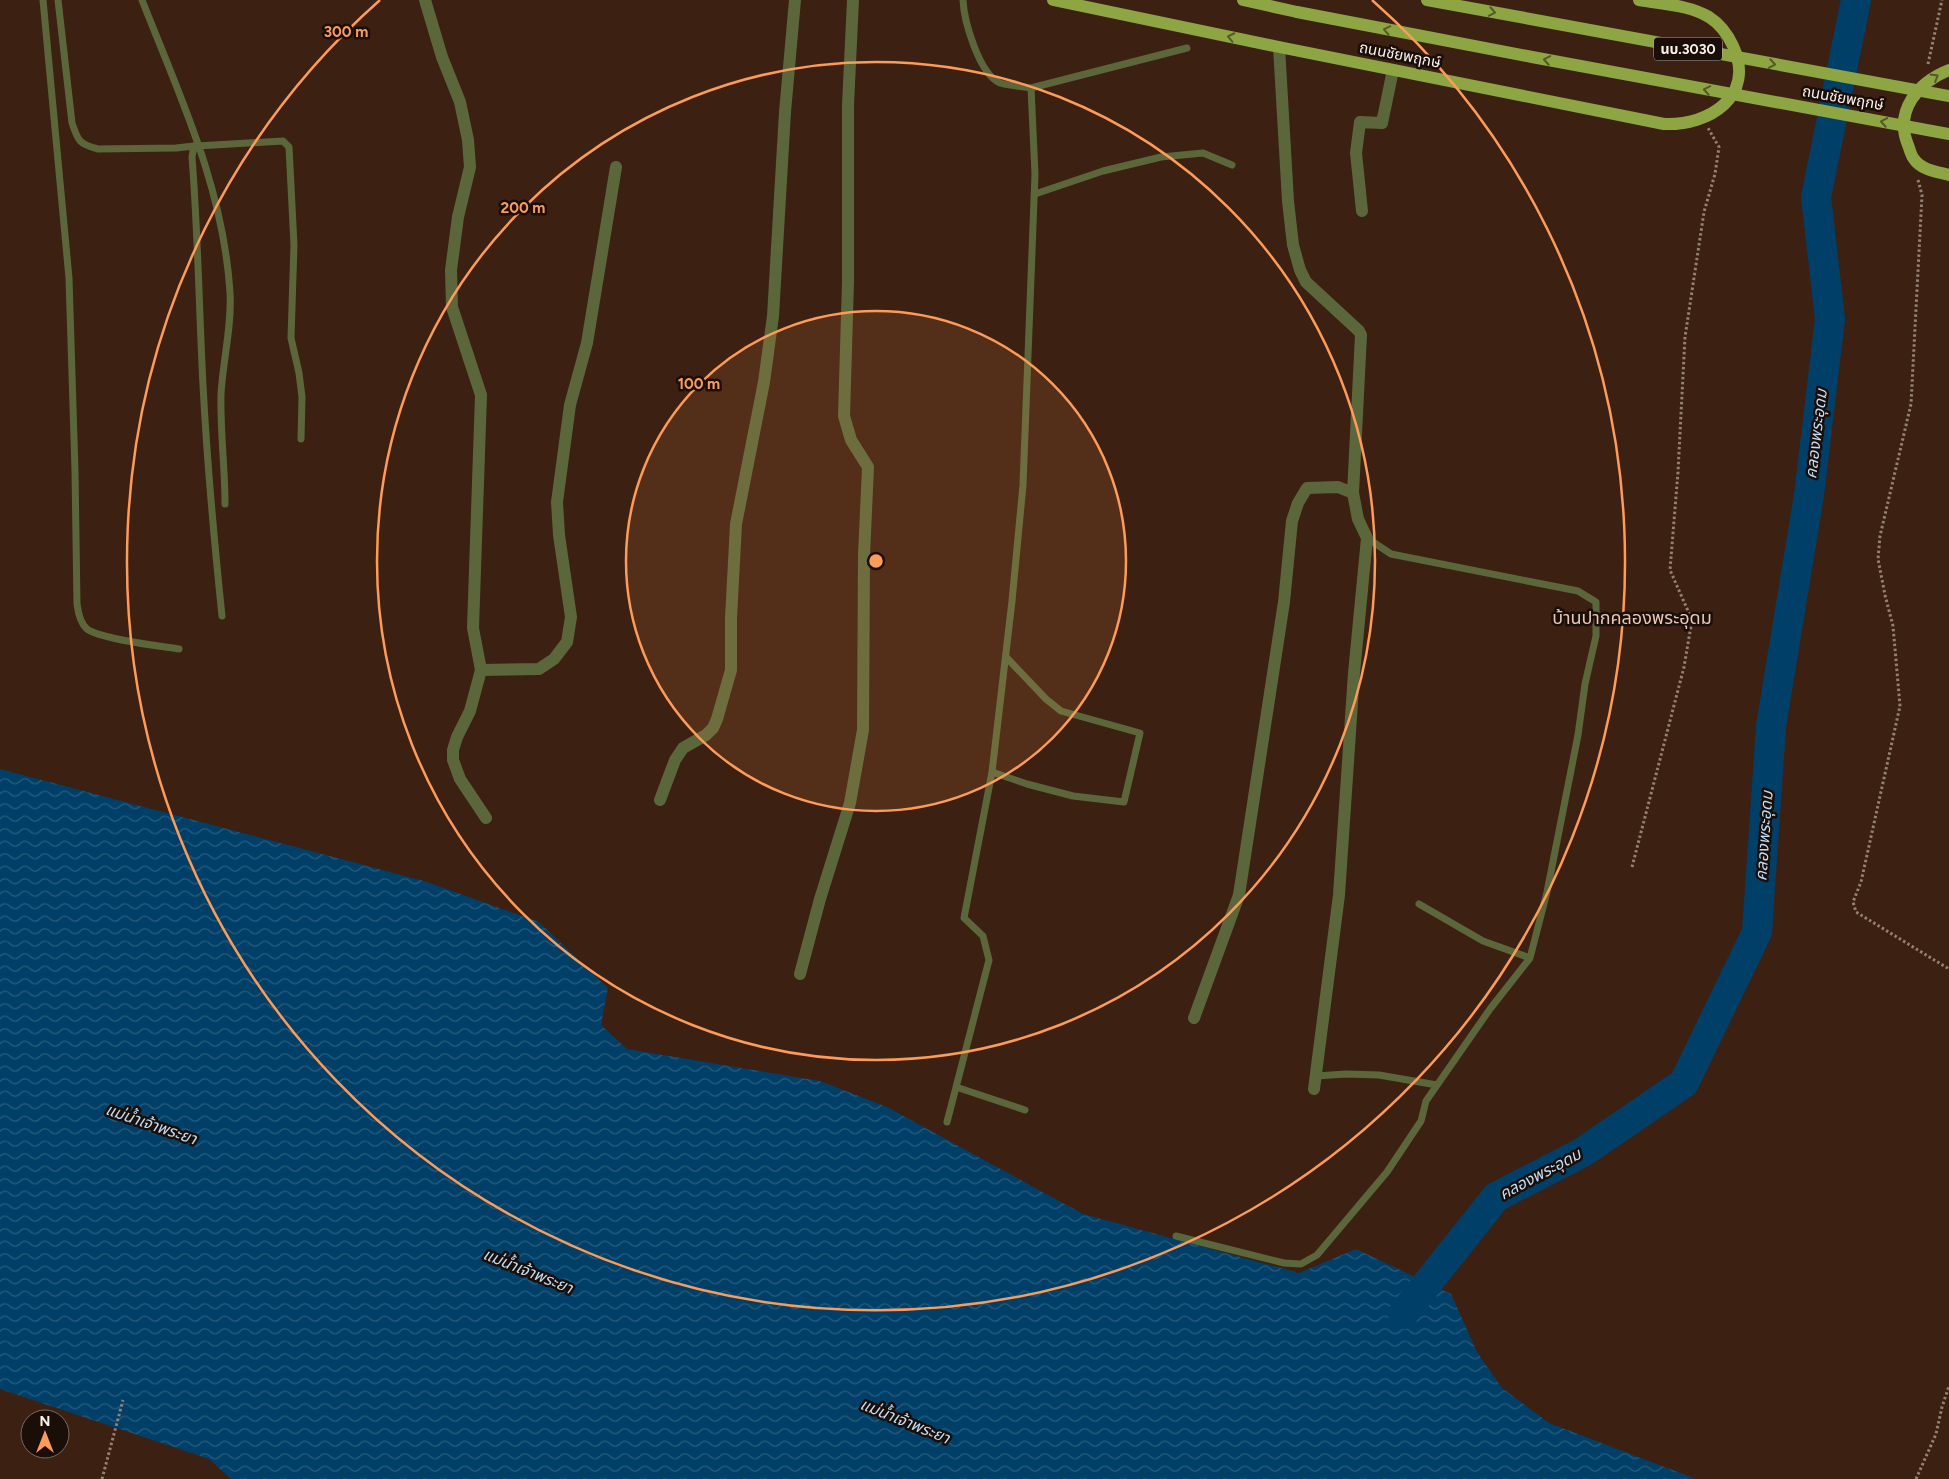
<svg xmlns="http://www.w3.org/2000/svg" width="1949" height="1479" viewBox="0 0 1949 1479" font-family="Figtree,'Noto Sans Thai',sans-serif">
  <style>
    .water { fill: url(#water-waves) }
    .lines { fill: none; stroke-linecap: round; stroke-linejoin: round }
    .river { stroke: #004068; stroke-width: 30 }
    .path { stroke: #948075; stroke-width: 3; stroke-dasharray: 2.5 2.5; stroke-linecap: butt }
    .service { stroke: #5b673b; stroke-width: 7 }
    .minor { stroke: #5b673b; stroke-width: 12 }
    .primary { stroke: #8ea543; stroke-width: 12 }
    .primary-bridge { stroke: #8ea543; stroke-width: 12 }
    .oneway { stroke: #545a26 }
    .ring { fill: none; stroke: #fe9b58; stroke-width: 2.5 }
    .labels { text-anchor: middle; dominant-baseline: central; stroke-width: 5; stroke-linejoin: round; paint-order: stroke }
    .shield { fill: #1a0e08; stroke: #b9ada7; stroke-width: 1 }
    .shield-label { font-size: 14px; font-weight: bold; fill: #fdf1eb }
    .street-label { font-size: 15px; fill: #fdf1eb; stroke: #1a0e08 }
    .water-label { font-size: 16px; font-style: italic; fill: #c0def8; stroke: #1a0e08 }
    .quarter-label { font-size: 18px; fill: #ebc6b4; stroke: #1a0e08 }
    .centre { fill: #fe9b58; stroke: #1a0e08; stroke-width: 2.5 }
    .ring-label { font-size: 15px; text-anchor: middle; font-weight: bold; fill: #fe9b58; stroke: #1a0e08; stroke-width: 5; stroke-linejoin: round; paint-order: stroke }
  </style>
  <defs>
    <pattern id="water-waves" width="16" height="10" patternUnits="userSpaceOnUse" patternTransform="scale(1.25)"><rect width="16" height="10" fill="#004068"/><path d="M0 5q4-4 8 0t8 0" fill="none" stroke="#265c7e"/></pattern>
  </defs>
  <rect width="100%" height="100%" fill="#3c2012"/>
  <!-- water -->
  <path class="water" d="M0 769 424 881 539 922 608 988 601 1025 627 1049 820 1081 887 1107 1083 1214 1299 1273 1356 1249 1451 1294 1477 1352 1502 1388 1549 1423 1696 1479H231L209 1459 0 1389Z"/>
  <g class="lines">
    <!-- river -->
    <path class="river" d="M1403 1314 1496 1197 1583 1152 1684 1083 1757 932 1771 726 1809 495 1830 319 1816 197 1856 0"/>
    <!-- path -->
    <path class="path" d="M1928 64 1942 0
      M1918 180 1922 195 1911 404 1880 536 1878 559 1885 595 1893 626 1900 706 1861 882 1853 902 1856 912 1949 969
      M1632 867 1684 667 1692 620 1670 570 1678 472 1685 337 1704 212 1715 174 1719 147 1708 128
      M102 1479 123 1400
      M1916 1479 1936 1434 1942 1407 1949 1386"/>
    <!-- service -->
    <path class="service" d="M43 0 69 278 75 471 77 604C78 612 80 623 87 629 100 639 160 646 179 649
      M58 0 72 123C78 141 79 144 98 149L176 148 194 146 192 157C198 233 199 309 203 385 207 462 214 539 222 616
      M142 0C180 97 223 186 230 292 232 327 223 359 221 394 220 430 225 467 225 504
      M1031 88 1187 48
      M197 146 283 141 289 147 294 245 291 338 299 373 302 397 301 439
      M1035 194 1103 171 1161 157 1203 153 1232 165
      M992 772 1027 784 1073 796 1124 802 1140 733 1061 711 1046 699 1006 657
      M1419 904 1483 941 1530 958
      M1316 1076 1346 1074 1379 1075 1437 1085
      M956 1087 1025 1110
      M947 1122 989 960 983 936 964 918 992 772 1012 601 1023 485 1035 174 1031 88C1022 86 1010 86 1000 83 979 74 964 21 963 0
      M1176 1236 1284 1263 1301 1264 1317 1255 1387 1172 1421 1121 1426 1101 1490 1009 1530 958 1547 892 1578 735 1585 684 1596 636V602L1578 591 1391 554 1367 538"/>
    <!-- minor -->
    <path class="minor" d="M425 0 442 57 460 102 468 140 470 167 458 217 451 270 452 307 481 395 473 628 481 670 470 711 457 737 453 750V760L460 779 486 818
      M1279 47 1288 201 1293 245 1300 270 1306 282 1359 331 1361 335 1353 493 1358 519 1367 538 1354 673 1339 895 1314 1089
      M1362 211 1356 153 1360 122 1382 123 1393 70
      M481 670 539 669 554 659 567 642 571 617 559 535 557 502 570 405 587 343 616 167
      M660 800 675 760 683 748 706 735 713 728 717 719 731 670V618L736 524 764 382 773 316 785 112 795 0
      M800 974 820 899 850 803 863 730 864 555 868 467 851 440 844 416 848 282V105L853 0
      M1194 1018 1239 895 1284 602 1292 521 1298 503 1307 488 1338 487 1353 493"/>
    <!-- primary -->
    <path class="primary" d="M1053 0 1279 47 1664 124C1709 126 1756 96 1733 46 1728 35 1720 24 1709 17 1689 5 1662 4 1639 0
      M1243 0 1297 12
      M1949 70C1918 82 1894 111 1908 145 1910 150 1911 156 1914 159 1921 170 1938 172 1949 175"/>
    <!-- primary-bridge -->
    <path class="primary-bridge" d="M1427 0 1949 96
      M1297 12 1532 57 1949 134"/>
  </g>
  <!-- one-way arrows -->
  <defs><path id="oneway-chevron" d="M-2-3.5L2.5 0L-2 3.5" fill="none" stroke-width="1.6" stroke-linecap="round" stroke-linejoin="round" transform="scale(1.25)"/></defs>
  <g class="oneway">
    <use href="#oneway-chevron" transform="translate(1492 12) rotate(11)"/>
    <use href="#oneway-chevron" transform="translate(1387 30) rotate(-169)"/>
    <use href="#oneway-chevron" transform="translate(1231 37) rotate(-168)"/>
    <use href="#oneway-chevron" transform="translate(1547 60) rotate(-170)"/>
    <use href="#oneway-chevron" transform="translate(1772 64) rotate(10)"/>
    <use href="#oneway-chevron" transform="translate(1935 77) rotate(-31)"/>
    <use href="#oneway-chevron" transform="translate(1707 90) rotate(-170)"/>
    <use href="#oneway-chevron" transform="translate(1884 122) rotate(-170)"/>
  </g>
  <!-- distance rings -->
  <circle cx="876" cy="561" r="250" fill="#fe9b58" fill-opacity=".12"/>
  <g class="ring">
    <circle cx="876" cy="561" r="250"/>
    <circle cx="876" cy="561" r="499"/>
    <path d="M1372 0A749 749 0 1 1 380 0"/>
  </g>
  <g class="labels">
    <!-- shield labels -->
    <rect class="shield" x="1654" y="37.5" width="68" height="23" rx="4"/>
    <g class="shield-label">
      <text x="1688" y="49">นบ.3030</text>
    </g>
    <!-- street labels -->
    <g class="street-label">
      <text transform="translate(1400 55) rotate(11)">ถนนชัยพฤกษ์</text>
      <text transform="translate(1843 98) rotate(10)">ถนนชัยพฤกษ์</text>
    </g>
    <!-- water labels -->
    <g class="water-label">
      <text transform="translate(1816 434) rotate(-83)">คลองพระอุดม</text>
      <text transform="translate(1764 836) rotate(-86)">คลองพระอุดม</text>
      <text transform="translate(151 1124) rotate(19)">แม่น้ำเจ้าพระยา</text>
      <text transform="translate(1540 1174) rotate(-28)">คลองพระอุดม</text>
      <text transform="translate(528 1271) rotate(22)">แม่น้ำเจ้าพระยา</text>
      <text transform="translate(905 1421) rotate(22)">แม่น้ำเจ้าพระยา</text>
    </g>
    <!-- quarter labels -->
    <g class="quarter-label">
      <text x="1632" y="618">บ้านปากคลองพระอุดม</text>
    </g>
  </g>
  <circle cx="876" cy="561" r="8" class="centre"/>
  <g class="ring-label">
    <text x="346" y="37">300 m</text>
    <text x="523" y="213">200 m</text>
    <text x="699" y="389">100 m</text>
  </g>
  <!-- north arrow -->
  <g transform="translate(45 1434)"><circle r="24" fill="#1a0e08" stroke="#756963"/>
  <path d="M0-4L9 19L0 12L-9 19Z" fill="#fe9b58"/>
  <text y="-8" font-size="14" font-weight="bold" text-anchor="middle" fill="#fdf1eb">N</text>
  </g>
</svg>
